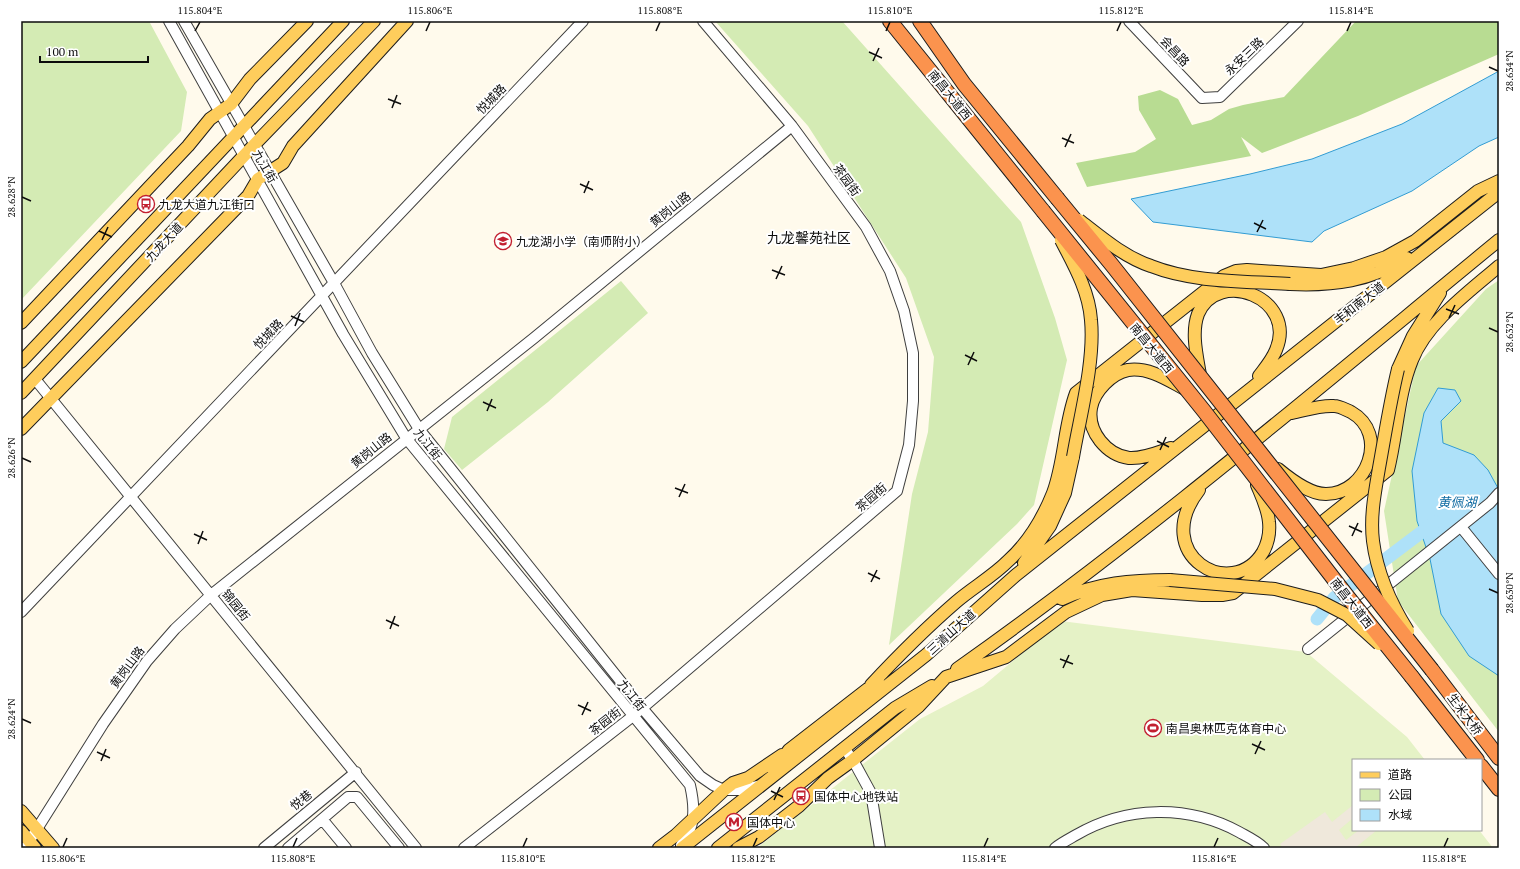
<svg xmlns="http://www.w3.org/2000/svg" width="1520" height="869" viewBox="0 0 1520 869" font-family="'PT Serif','Noto Sans SC',serif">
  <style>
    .green { fill: #d4ebb4 }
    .forest { fill: #b8dc92 }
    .pitch { fill: #e5f2c6 }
    .plaza { fill: #efe8db }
    .water { fill: #aee1f9; stroke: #329cd3 }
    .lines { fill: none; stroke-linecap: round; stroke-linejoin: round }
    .river { stroke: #aee1f9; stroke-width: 13 }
    .minor-casing { stroke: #3f3f3f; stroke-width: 12 }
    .major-casing { stroke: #1d1d1d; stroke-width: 14 }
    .highway-casing { stroke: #1d1d1d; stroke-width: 16 }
    .minor { stroke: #fff; stroke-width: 10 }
    .major { stroke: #fecd5c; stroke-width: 12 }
    .highway { stroke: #fb934e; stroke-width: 14 }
    .major-bridge-casing { stroke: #1d1d1d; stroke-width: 14; stroke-linecap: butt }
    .highway-bridge-casing { stroke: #1d1d1d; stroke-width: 16; stroke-linecap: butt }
    .major-bridge { stroke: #fecd5c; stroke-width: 12 }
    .highway-bridge { stroke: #fb934e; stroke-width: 14 }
    .ticks { fill: none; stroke: #0c0c0c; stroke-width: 1.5 }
    .labels { text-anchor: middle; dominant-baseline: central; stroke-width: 4; stroke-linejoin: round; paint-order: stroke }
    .street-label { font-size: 12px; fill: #0c0c0c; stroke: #fff }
    .poi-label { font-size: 12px; fill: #0c0c0c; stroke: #fff; text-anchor: start }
    .water-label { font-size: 13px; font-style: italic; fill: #116ca3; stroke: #fff }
    .quarter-label { font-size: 14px; fill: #0c0c0c; stroke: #fff }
    .neatline { fill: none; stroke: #0c0c0c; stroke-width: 1.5 }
    .ticks-label { font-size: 10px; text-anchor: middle; fill: #0c0c0c }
  </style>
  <rect width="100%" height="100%" fill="#fffaec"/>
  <!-- green -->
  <path class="green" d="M21 21H149L187 92 181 131 21 300Z
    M715 21H842L1021 222 1055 318 1067 360 1034 505 1017 524 889 645 912 494 928 432 934 357 906 278 808 126Z
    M1499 280V732L1398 601 1384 511 1416 366 1486 289Z
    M621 281 648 313 548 402 462 470 444 449 452 417Z"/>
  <!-- forest -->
  <path class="forest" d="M1356 21H1499V54L1358 116 1262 153 1241 137 1251 156 1087 187 1076 163 1135 152 1156 139 1139 110 1138 96 1160 90 1178 99 1192 125 1211 120 1229 109 1243 105 1284 97Z"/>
  <!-- pitch -->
  <path class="pitch" d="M1061 621 1306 652 1407 737 1425 760H1353V830H1479L1493 848H757L920 719 983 686Z"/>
  <!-- plaza -->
  <path class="plaza" d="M1353 805V818L1339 830 1346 840 1359 830H1377L1355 848H1283L1280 844 1325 812 1332 822Z"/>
  <!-- water -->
  <path class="water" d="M1499 71V137L1479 146 1412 191 1324 231 1312 242 1153 222 1131 199 1250 174 1312 159 1402 124Z
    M1438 388 1455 390 1461 401 1441 421 1443 443 1474 455 1488 470 1499 490V676L1469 656 1441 614 1430 559 1417 521 1412 471 1424 413Z"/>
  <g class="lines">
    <!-- river -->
    <path class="river" d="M1317 619 1334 598 1435 522"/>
    <!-- minor casing -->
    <g class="minor-casing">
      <path id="minor" d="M169 21 343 334 406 438 690 785C695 807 696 827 681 845
        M184 21 334 283 372 353 419 429 642 708 700 776 713 785 724 790H740L761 785
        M1129 21 1202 98 1220 97 1298 21
        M35 379 416 848
        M1461 527 1499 574
        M21 612 583 21
        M1308 649 1490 503 1499 493
        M844 748 853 760 871 793 880 848
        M322 819 346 848
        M25 848 103 724 147 661 175 629 211 595 534 338 792 126
        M264 848 356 772
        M288 848 348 797H357L399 848
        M464 848 633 716 897 491 909 445 913 401V353L904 311 890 271 866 227 792 126 703 21
        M1055 848C1061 843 1069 839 1076 835 1126 806 1187 804 1239 832 1248 837 1257 841 1264 848"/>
    </g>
    <!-- major casing -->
    <g class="major-casing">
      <path id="major" d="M1290 284C1334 286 1370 281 1407 258
        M21 323 188 146 210 119 231 104 250 79 307 21
        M21 362 343 21
        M1398 369 1413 336 1440 293
        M1200 375C1197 356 1191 333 1198 314 1218 267 1298 298 1276 350 1272 360 1265 368 1259 376
        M21 393 254 145 374 21
        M21 429 248 196 258 179 283 163 293 146 407 21
        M1171 448C1159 452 1143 459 1129 458 1107 455 1087 432 1091 408 1094 391 1112 373 1128 370 1149 367 1168 380 1185 389
        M1278 469C1290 479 1309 494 1326 494 1367 494 1390 434 1351 412 1346 410 1340 406 1334 406 1320 405 1306 410 1292 413
        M1199 490C1149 555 1232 603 1263 552 1268 543 1270 532 1269 522 1268 509 1262 497 1257 485
        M1024 563 1050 526 1065 493 1073 457
        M1062 599C1097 583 1132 580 1170 580
        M957 669C1145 536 1321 386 1499 240
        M871 685C898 656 926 628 956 602 972 588 992 577 1008 561 1028 543 1043 518 1053 493 1065 461 1064 425 1076 393L1224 276 1236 271 1247 270 1321 275 1354 268 1386 257 1415 241 1478 191 1499 181
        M774 770 789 750 878 681
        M21 811 53 848
        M21 831 35 848
        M659 848 676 835 724 790 733 783 748 778 782 755
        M682 848 926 655 1016 575 1499 192
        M718 848 895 708 932 686
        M738 848 759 837 799 806 828 778 853 760 919 706 946 677 1006 657 1066 612 1102 595 1132 590 1202 595H1222L1233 593 1388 470C1397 434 1398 394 1412 360 1427 322 1469 292 1499 266"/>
    </g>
    <!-- highway casing -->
    <g class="highway-casing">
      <path id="highway" d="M890 21 1043 211
        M920 21 964 84 1057 198
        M1432 670 1499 758
        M1412 677 1477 760
        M1481 766 1499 789"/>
    </g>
    <!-- minor -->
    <use href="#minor" class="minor"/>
    <!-- major -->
    <use href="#major" class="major"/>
    <!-- highway -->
    <use href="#highway" class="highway"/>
    <!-- major-bridge casing -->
    <g class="major-bridge-casing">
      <path id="major-bridge" d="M1079 220C1101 237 1124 257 1151 266 1194 283 1245 281 1290 284
        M1061 240C1074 265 1089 291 1091 320 1095 361 1080 416 1073 457
        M1398 369C1390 402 1385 435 1379 468 1375 492 1370 516 1373 541 1377 573 1391 604 1408 631
        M1170 580 1275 589 1318 600 1347 615 1379 644"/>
    </g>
    <!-- highway-bridge casing -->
    <g class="highway-bridge-casing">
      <path id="highway-bridge" d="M1057 198 1112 265 1432 670
        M1043 211 1204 411 1347 596 1412 677"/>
    </g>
    <!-- major-bridge -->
    <use href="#major-bridge" class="major-bridge"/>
    <!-- highway-bridge -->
    <use href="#highway-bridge" class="highway-bridge"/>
  </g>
  <!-- ticks -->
  <path class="ticks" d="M195 31 200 22M426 31 430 22M656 31 660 22M886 31 890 22M1117 31 1121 22M1347 31 1351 22M869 52 882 58M873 61 879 48M1489 67 1498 71M388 99 401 104M392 108 397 95M1062 138 1074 143M1065 147 1071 134M580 184 593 190M584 193 589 181M22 197 31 201M1254 223 1266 229M99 231 112 237M1257 232 1263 220M102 240 108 227M772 270 785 275M776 279 782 266M1446 309 1459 314M291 316 304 322M1449 318 1455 305M295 326 300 313M1489 328 1498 332M965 355 977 361M968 365 974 352M483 402 496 408M487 411 492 399M1157 441 1169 447M1160 450 1166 437M22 458 31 462M675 488 688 493M679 497 685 484M1349 526 1362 532M194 534 207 540M1352 536 1358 523M198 544 203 531M868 573 880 579M871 582 877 570M1489 589 1498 593M386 620 399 626M390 629 395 616M1060 659 1073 664M1063 668 1069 655M578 705 591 711M582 715 588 702M22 719 31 723M1252 744 1265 750M97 752 110 758M1255 754 1261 741M101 761 106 749M771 791 783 797M774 800 780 787M63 847 67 838M293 847 297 838M523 847 527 838M753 847 757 838M984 847 988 838M1214 847 1218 838M1444 847 1448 838"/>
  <!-- icons -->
  <defs>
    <g id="bus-ring" transform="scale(0.9)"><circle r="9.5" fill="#fff" stroke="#c21f30" stroke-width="1.5"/><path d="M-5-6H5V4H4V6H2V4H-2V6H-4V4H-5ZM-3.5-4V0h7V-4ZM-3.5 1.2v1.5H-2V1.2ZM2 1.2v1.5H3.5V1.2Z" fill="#c21f30"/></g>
    <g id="school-ring" transform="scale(0.9)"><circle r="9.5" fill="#fff" stroke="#c21f30" stroke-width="1.5"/><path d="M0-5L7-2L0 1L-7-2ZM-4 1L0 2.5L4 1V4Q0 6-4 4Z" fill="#c21f30"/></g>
    <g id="stadium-ring" transform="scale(0.9)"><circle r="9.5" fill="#fff" stroke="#c21f30" stroke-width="1.5"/><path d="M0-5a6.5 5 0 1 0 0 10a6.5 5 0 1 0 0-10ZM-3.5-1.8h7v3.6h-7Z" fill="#c21f30"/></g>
    <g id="metro-ring" transform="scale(0.9)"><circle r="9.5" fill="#fff" stroke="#c21f30" stroke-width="1.5"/><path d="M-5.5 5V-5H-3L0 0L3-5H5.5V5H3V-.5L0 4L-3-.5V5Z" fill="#c21f30"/></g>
  </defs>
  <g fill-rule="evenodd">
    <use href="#bus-ring" x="146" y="204"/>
    <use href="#school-ring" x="503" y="241"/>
    <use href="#stadium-ring" x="1153" y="728"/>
    <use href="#bus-ring" x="801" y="796"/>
    <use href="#metro-ring" x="734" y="822"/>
  </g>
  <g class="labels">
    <!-- street labels -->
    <g class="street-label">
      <text transform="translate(1175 51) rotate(47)">会昌路</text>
      <text transform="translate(1244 56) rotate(-44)">永安三路</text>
      <text transform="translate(950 95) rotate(51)">南昌大道西</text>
      <text transform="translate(491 99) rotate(-46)">悦城路</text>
      <text transform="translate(265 166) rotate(60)">九江街</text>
      <text transform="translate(847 180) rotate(54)">茶园街</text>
      <text transform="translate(670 209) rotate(-39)">黄岗山路</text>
      <text transform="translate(164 242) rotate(-47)">九龙大道</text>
      <text transform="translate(1359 303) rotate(-38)">丰和南大道</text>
      <text transform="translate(268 334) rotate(-46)">悦城路</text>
      <text transform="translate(1152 348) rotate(51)">南昌大道西</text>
      <text transform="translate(428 444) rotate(52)">九江街</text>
      <text transform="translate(371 450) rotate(-39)">黄岗山路</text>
      <text transform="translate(871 497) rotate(-41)">茶园街</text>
      <text transform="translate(1352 603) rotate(52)">南昌大道西</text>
      <text transform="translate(236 605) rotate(51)">锦园街</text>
      <text transform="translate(951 632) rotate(-42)">三清山大道</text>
      <text transform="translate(127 667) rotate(-53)">黄岗山路</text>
      <text transform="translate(632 695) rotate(51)">九江街</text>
      <text transform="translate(1465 714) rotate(53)">生米大桥</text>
      <text transform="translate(605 721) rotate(-38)">茶园街</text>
      <text transform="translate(301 800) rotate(-39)">悦巷</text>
    </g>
    <!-- poi labels -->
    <g class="poi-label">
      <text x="159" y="204">九龙大道九江街口</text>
      <text x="516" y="241">九龙湖小学（南师附小）</text>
      <text x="1166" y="728">南昌奥林匹克体育中心</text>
      <text x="814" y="796">国体中心地铁站</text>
      <text x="747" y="822">国体中心</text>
    </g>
    <!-- water labels -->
    <g class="water-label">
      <text x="1457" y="502">黄佩湖</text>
    </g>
    <!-- quarter labels -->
    <g class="quarter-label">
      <text x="809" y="237">九龙馨苑社区</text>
    </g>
  </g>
  <!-- border -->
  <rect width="1520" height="869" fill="none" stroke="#ffffff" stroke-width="44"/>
  <!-- legend -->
  <rect x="1352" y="759" width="130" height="72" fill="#ffffff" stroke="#9e9e9e"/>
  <rect x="1360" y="772" width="20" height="6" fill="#fecd5c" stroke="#9e9e9e"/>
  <text x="1388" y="779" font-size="12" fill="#0c0c0c">道路</text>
  <rect x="1360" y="789" width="20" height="12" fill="#d4ebb4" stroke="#9e9e9e"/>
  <text x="1388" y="799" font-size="12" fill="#0c0c0c">公园</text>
  <rect x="1360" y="809" width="20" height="12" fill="#aee1f9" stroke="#9e9e9e"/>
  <text x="1388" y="819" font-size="12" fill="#0c0c0c">水域</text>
  <!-- scale -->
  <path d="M40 56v6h108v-6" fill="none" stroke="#0c0c0c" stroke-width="2"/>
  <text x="46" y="56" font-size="12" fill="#0c0c0c" stroke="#ffffff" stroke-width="3" paint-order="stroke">100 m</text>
  <rect x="22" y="22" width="1476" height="825" class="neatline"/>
  <g class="ticks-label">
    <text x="200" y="14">115.804°E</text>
    <text x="430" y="14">115.806°E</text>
    <text x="660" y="14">115.808°E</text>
    <text x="890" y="14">115.810°E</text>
    <text x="1121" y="14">115.812°E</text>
    <text x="1351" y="14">115.814°E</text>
    <text transform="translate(1509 71) rotate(-90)" y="4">28.634°N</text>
    <text transform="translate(11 197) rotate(-90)" y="4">28.628°N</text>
    <text transform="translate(1509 332) rotate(-90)" y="4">28.632°N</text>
    <text transform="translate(11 458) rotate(-90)" y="4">28.626°N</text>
    <text transform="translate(1509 593) rotate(-90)" y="4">28.630°N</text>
    <text transform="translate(11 719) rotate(-90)" y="4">28.624°N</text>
    <text x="63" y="862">115.806°E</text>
    <text x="293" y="862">115.808°E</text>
    <text x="523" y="862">115.810°E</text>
    <text x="753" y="862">115.812°E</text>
    <text x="984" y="862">115.814°E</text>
    <text x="1214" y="862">115.816°E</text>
    <text x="1444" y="862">115.818°E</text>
  </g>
</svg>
